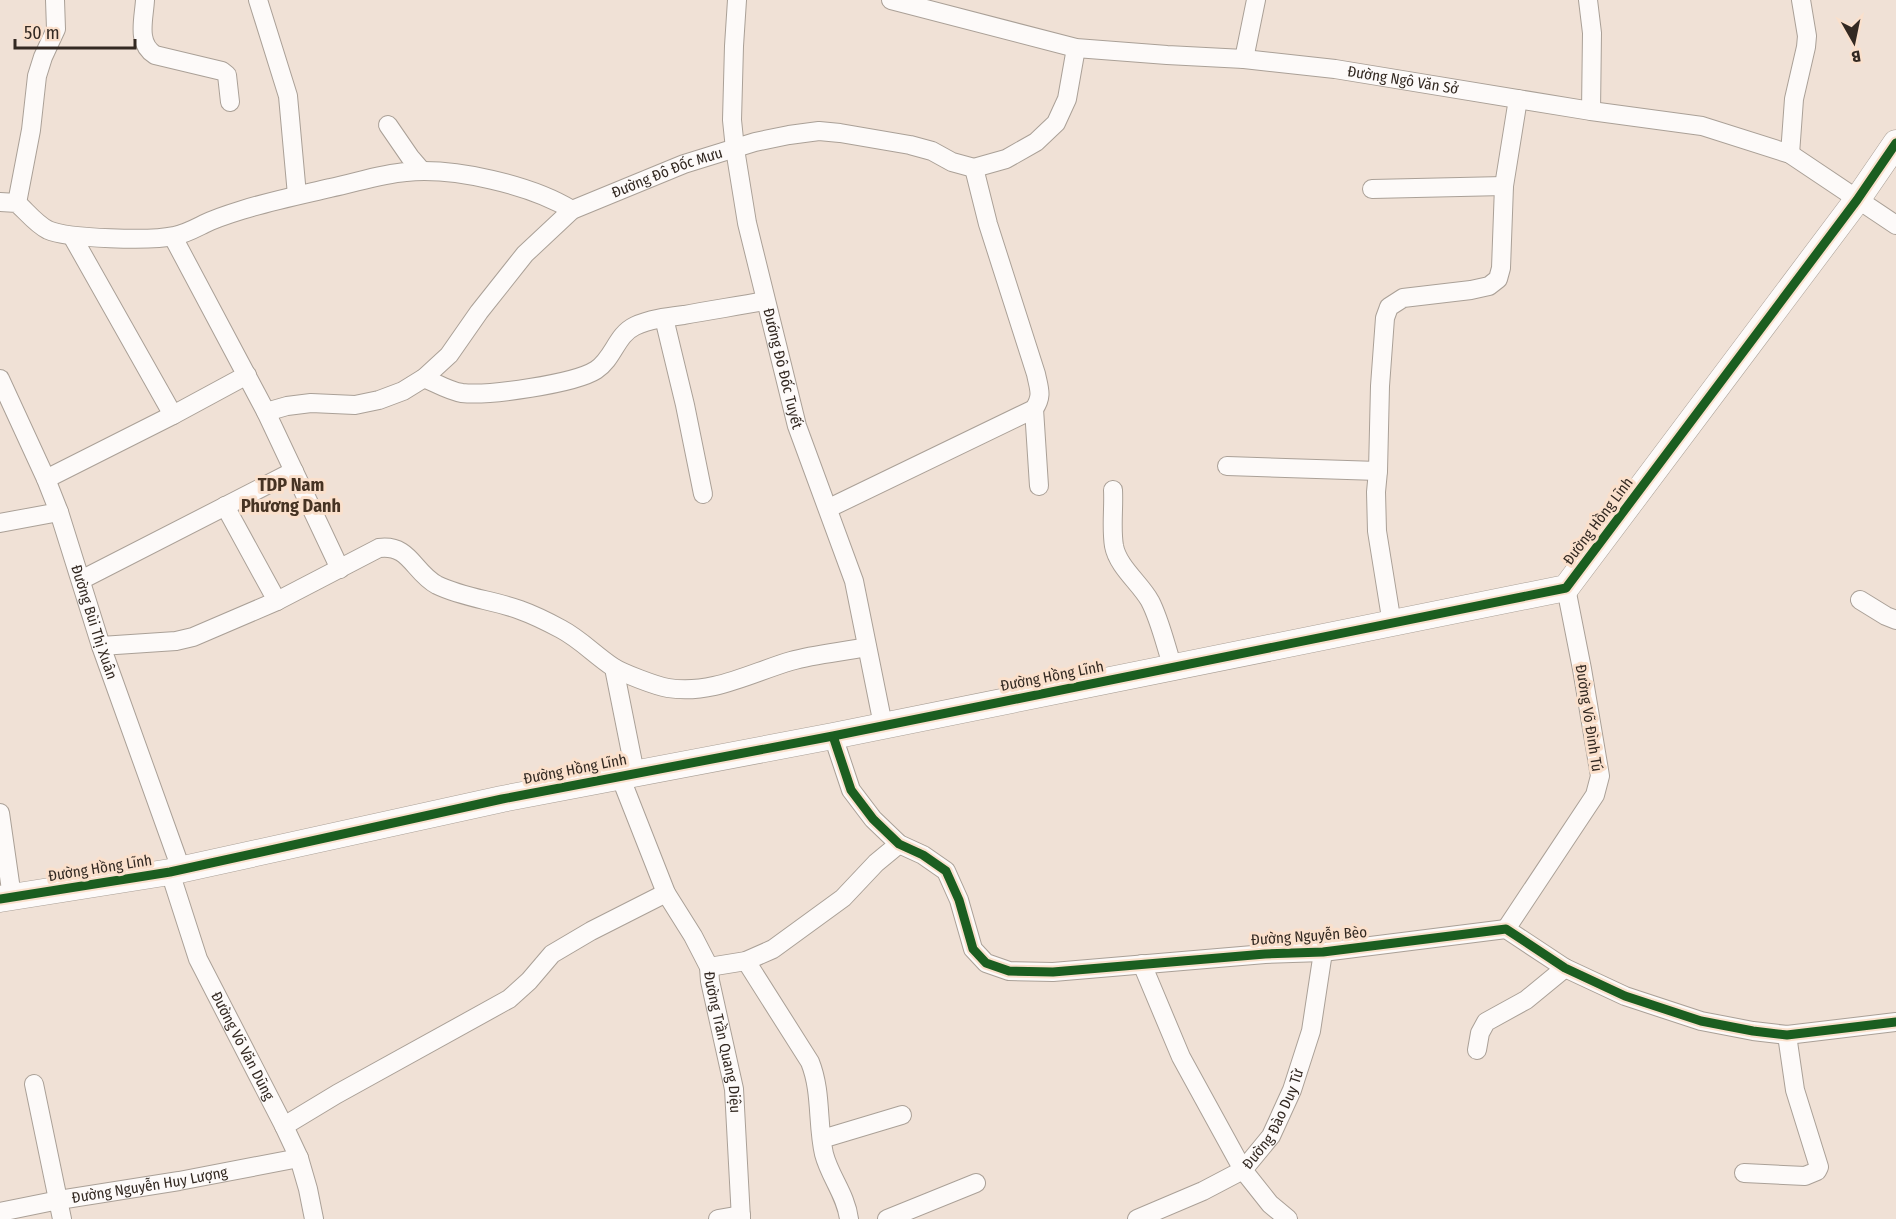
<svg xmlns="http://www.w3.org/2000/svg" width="1896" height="1219" viewBox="0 0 1896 1219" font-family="'Fira Sans Condensed',sans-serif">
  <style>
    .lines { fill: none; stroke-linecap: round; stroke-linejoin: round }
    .street-casing { stroke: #aaa097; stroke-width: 20 }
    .secondary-casing { stroke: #aaa097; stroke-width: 27 }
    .street { stroke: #fdfaf9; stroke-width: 18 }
    .secondary { stroke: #fdfaf9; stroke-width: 26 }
    .cycleway-casing { stroke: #fae0cc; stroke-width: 13 }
    .cycleway { stroke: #1b5e20; stroke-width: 9 }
    .labels { text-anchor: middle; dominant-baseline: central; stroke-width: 6; stroke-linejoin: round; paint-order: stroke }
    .street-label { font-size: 15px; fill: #332922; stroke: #fae0cc }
    .quarter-label { font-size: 18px; font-weight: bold; fill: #463323; stroke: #fae0cc }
  </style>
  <rect width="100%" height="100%" fill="#f0e1d6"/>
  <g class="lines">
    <!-- street casing -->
    <g class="street-casing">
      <g id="street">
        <path d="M145 0C144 19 136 43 155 55L222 71 227 75 230 102"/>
        <path d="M258 0 288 96 297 195"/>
        <path id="s1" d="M737 0 734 46 732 120 735 149 747 223 797 426 854 581 883 725"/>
        <path id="s2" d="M891 0 1076 48 1167 55 1244 59 1335 69 1591 111 1702 126 1790 154 1896 225"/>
        <path d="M1588 0 1592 33 1591 111"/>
        <path d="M1244 59 1256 0"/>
        <path d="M388 125 410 157 422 171"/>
        <path d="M1790 154 1794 99 1806 47 1807 36 1801 0"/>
        <path d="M1372 189 1504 186"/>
        <path d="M0 202 17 203C27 212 36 224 48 230 68 239 152 241 174 236 185 234 194 229 204 224 216 218 229 214 242 210 271 201 300 195 330 188 355 183 380 174 406 172 454 167 531 185 572 210"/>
        <path d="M17 203 31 130 37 76 43 57 56 29 55 0"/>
        <path d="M72 236 173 415"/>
        <path d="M173 237 266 412 340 569"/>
        <path d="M664 318 685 405 703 494"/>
        <path d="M424 378C436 383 449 391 462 393 488 396 574 384 596 370 614 358 616 335 635 326 650 319 668 317 684 315 711 310 738 306 765 301"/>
        <path id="s3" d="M0 379 46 479 59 512 101 646 181 869"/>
        <path d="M1034 409 1039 486"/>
        <path id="s4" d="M266 412 287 406 311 403 355 405 379 400 403 391 424 378 449 355 479 312 525 254 572 210 684 164 755 142 789 135 819 131 840 133 910 145 932 151 952 162 974 168 1006 159 1036 142 1056 123 1067 99 1076 48"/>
        <path d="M1227 466 1378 471"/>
        <path d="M46 479 173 415 247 375"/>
        <path d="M1113 490C1114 508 1111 528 1114 546 1118 567 1140 583 1150 601 1160 620 1166 647 1173 668"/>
        <path d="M225 506 277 601"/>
        <path d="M829 508 1034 409C1043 396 1039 389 1036 374L988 224 974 168"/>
        <path d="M0 523 59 512"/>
        <path d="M81 580 294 471"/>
        <path d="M1860 600 1886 616 1896 620"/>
        <path d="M1392 624 1377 531 1376 492 1378 471 1380 386 1385 318 1389 307 1403 298 1471 290 1489 286 1498 279 1501 268 1504 186 1518 99"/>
        <path d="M101 646 176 641 193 637 277 601 379 548C410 544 413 572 437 585 464 598 493 600 520 610 534 615 548 622 561 629 580 639 595 655 613 667 622 673 656 686 668 688 712 695 750 673 791 661 815 654 842 652 867 647"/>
        <path d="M614 668 635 773"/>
        <path d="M833 736 851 790 873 819 899 844 923 855 946 871 959 900 973 949 986 963 1009 971 1053 972 1265 954 1323 952 1506 929 1565 968 1625 996 1701 1021 1753 1031 1787 1035 1896 1022"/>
        <path id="s5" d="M620 776 666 893 693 936 709 967 710 981 734 1089 741 1219"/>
        <path d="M0 813 12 897"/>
        <path id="s6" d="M170 872 198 959 284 1126 299 1158 308 1189 314 1219"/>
        <path d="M1506 929 1595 795 1600 776 1582 669 1566 588"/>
        <path d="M746 961 810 1062C822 1092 817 1124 824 1154 830 1177 846 1195 849 1219"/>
        <path d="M1142 964 1181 1057 1243 1170 1270 1204 1288 1219"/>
        <path d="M709 967 746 961 773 949 843 898 876 863 899 844"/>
        <path d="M1477 1050 1480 1033 1486 1022 1526 1000 1565 968"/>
        <path d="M34 1084 62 1219"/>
        <path d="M284 1126 337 1094 509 999 529 981 552 954 591 931 666 893"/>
        <path d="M822 1139 902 1115"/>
        <path d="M1744 1173 1805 1176 1817 1171 1819 1167 1795 1090 1787 1035"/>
        <path id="s7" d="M0 1212 59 1200 179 1181 299 1158"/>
        <path d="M718 1219 741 1215"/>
        <path d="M887 1219 976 1183"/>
        <path id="s8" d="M1137 1219 1203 1191 1243 1170 1271 1136 1292 1090 1311 1031 1323 952"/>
      </g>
    </g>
    <!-- secondary casing -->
    <g class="secondary-casing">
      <path id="secondary" d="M0 899 170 872 502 799 833 736 1566 588 1857 200 1896 143"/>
    </g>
    <!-- street -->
    <use href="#street" class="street"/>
    <!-- secondary -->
    <use href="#secondary" class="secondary"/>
    <!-- cycleway casing -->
    <g class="cycleway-casing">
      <path id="cycleway" d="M833 736 851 790 873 819 899 844 923 855 946 871 959 900 973 949 986 963 1009 971 1053 972 1265 954 1323 952 1506 929 1565 968 1625 996 1701 1021 1753 1031 1787 1035 1896 1022
        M0 899 170 872 502 799 833 736 1566 588 1857 200 1896 143"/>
    </g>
    <!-- cycleway -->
    <use href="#cycleway" class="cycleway"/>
  </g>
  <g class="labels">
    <!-- street labels -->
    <g class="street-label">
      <text stroke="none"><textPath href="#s2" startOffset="520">Đường Ngô Văn Sở</textPath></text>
      <text stroke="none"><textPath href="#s4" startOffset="492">Đường Đô Đốc Mưu</textPath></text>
      <text stroke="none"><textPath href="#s1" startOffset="374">Đướng Đô Đốc Tuyết</textPath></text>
      <text transform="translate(1598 521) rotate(-53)">Đường Hồng Lĩnh</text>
      <text stroke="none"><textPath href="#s3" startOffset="261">Đường Bùi Thị Xuân</textPath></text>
      <text transform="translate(1052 676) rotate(-11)">Đường Hồng Lĩnh</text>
      <text transform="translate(1589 718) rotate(81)">Đường Võ Đình Tú</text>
      <text transform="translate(575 769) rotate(-11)">Đường Hồng Lĩnh</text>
      <text transform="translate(100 868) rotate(-9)">Đường Hồng Lĩnh</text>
      <text transform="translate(1309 936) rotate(-4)">Đường Nguyễn Bèo</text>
      <text stroke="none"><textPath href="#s5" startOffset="288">Đường Trần Quang Diệu</textPath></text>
      <text stroke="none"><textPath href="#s6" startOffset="189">Đường Võ Văn Dũng</textPath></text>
      <text stroke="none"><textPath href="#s8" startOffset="177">Đường Đào Duy Từ</textPath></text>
      <text stroke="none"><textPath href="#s7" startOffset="152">Đường Nguyễn Huy Lượng</textPath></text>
    </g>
    <!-- quarter labels -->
    <g class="quarter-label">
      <text x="291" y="485">TDP Nam<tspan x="291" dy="21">Phương Danh</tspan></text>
    </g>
  </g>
  <!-- north arrow -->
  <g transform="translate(1854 42) rotate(171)" stroke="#fae0cc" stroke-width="4.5" paint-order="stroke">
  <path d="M0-4.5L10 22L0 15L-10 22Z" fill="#332922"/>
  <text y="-9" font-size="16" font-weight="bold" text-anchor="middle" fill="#332922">B</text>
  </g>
  <!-- scale -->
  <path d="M15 39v9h120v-9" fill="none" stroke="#332922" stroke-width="3"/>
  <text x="24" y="39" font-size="18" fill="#332922" stroke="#fae0cc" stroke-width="4.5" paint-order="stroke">50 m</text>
</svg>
